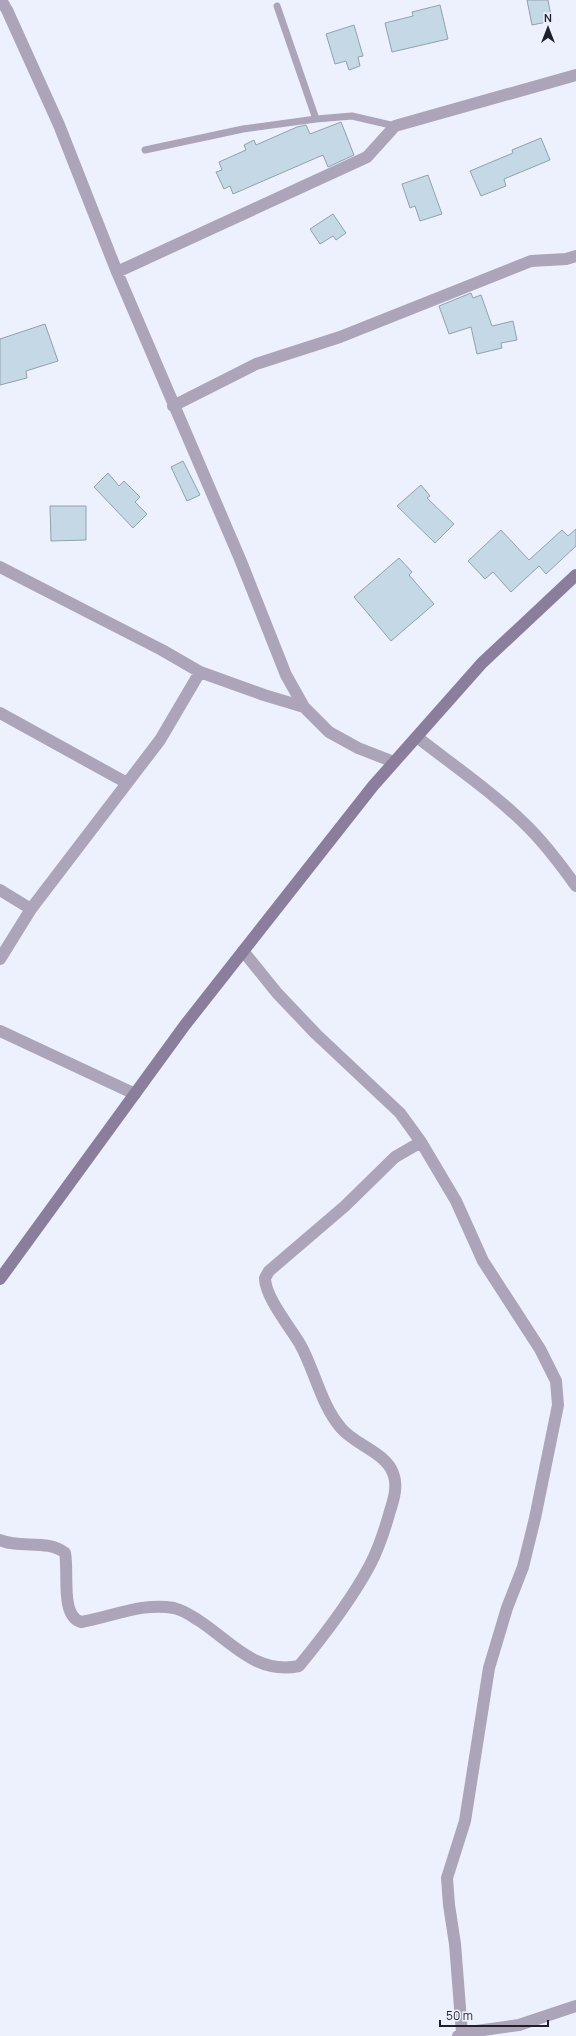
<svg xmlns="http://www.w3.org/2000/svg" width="576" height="2036" viewBox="0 0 576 2036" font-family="Manrope,sans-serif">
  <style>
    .building { fill: #c4d8e5; stroke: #8fa2ae }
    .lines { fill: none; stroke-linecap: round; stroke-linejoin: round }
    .lane { stroke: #aca4b9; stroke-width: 7 }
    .street { stroke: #aca4b9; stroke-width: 12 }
    .secondary { stroke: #8a7e9c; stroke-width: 12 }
  </style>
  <rect width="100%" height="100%" fill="#edf1fd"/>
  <!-- building -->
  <path class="building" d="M527 0H548L552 21 532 25Z
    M440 5 448 39 392 52 385 23 413 16 412 12Z
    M354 25 363 56 358 57 360 66 349 70 346 61 335 64 326 34Z
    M341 122 354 155 328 167 323 155 233 194 230 186 224 189 216 172 222 170 219 162 246 150 244 145 254 140 256 145 297 127 306 125 310 134Z
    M541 138 550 160 504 179 506 186 481 196 470 171 513 153 512 150Z
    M428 175 442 214 420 221 415 206 410 208 402 184Z
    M333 214 346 233 336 240 333 236 320 244 310 229Z
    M471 293 473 298 481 295 492 326 513 321 517 340 501 343 502 348 477 354 471 327 449 334 439 306Z
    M45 324 58 361 26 371 27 378 0 385V339Z
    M183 461 200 495 187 501 171 467Z
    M108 473 119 486 124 481 140 497 135 502 147 514 133 528 94 487Z
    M421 485 430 496 427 498 454 524 435 543 397 506Z
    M50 506H86V540L51 541Z
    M576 529V546L546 574 539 566 511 592 493 572 485 579 468 561 501 530 529 560 562 530 568 536Z
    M399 558 412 572 409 575 434 604 391 641 354 597Z"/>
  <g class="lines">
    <!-- lane -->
    <path class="lane" d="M277 6 316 119
      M145 150 243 129 316 119 352 116 395 126"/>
    <!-- street -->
    <path class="street" d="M1 0 7 10 59 125 117 272 240 559 286 675 304 707 329 732 358 748 394 762
      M117 272 367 157 395 126 576 75
      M173 406 256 364 340 337 531 261 566 259 576 256
      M0 567 162 650 200 672 264 695 304 707
      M0 713 127 783
      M417 737C454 766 494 793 528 827 546 845 561 865 576 886
      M0 890 31 909
      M243 951 277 993 316 1034 400 1113 421 1142 456 1201 483 1261 540 1349 556 1381 558 1405 535 1518 523 1567 507 1608 489 1668 465 1821 447 1878 449 1905 455 1944 462 2033 458 2036
      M0 959 31 909 160 740 200 672
      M0 1031 135 1094
      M0 1540C20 1549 48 1539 65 1553 69 1573 60 1616 81 1622 112 1617 142 1602 174 1608 183 1610 190 1615 198 1620 231 1641 255 1675 299 1666 322 1638 353 1597 370 1565 379 1548 385 1529 390 1511 394 1499 398 1485 393 1473 385 1452 355 1445 341 1428 321 1405 315 1371 300 1344 290 1327 265 1297 265 1278L269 1271 345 1206 395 1157 421 1142
      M462 2033 519 2025 576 2006"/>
    <!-- secondary -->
    <path class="secondary" d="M0 1279 185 1025 373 786 482 663 576 575"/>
  </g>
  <!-- north arrow -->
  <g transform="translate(548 28)" stroke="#edf1fd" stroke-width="3" paint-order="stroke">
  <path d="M0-3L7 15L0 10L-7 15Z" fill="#1e2128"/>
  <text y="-6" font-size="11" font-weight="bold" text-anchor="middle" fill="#1e2128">N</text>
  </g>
  <!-- scale -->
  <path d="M440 2020v6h108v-6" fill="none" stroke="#1e2128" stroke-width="2"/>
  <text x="446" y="2020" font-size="12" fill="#1e2128" stroke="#edf1fd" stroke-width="3" paint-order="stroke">50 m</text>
</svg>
